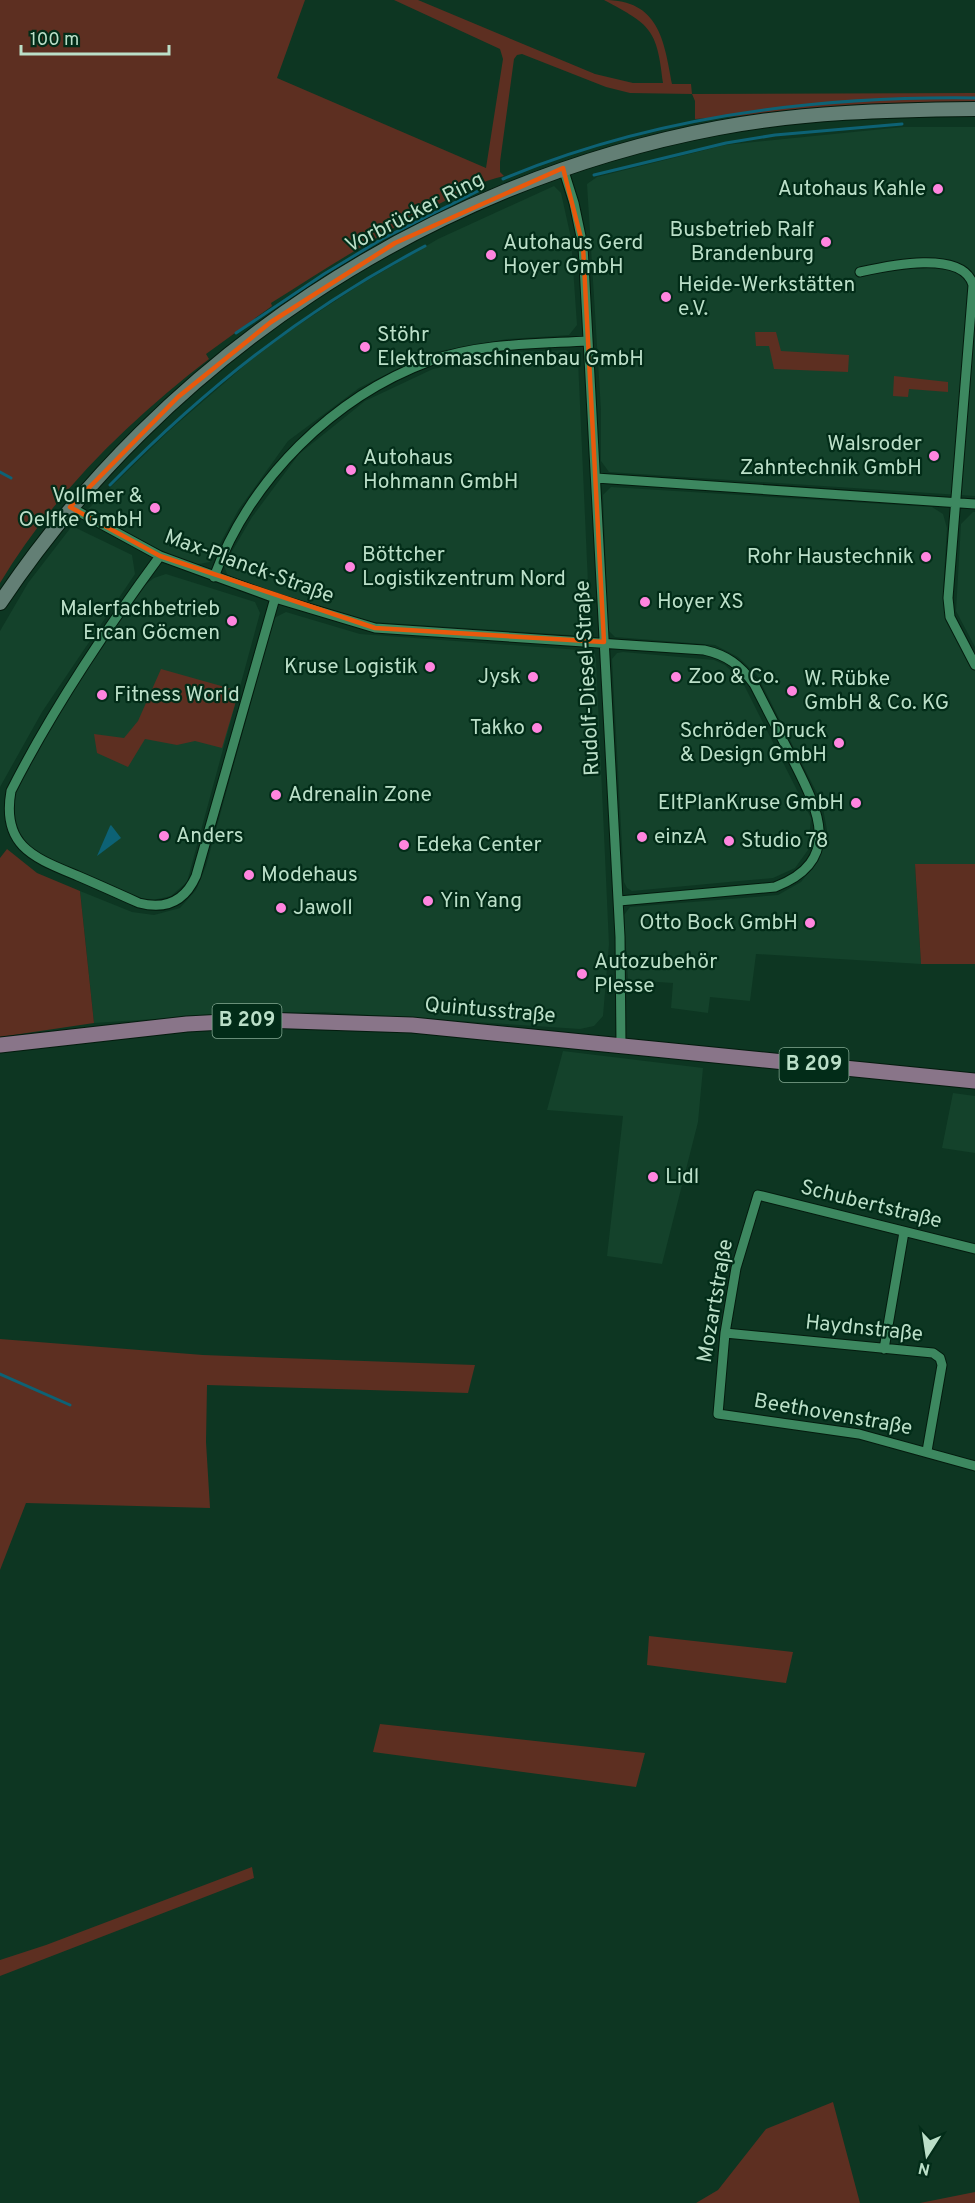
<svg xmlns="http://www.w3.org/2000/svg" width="975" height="2203" viewBox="0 0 975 2203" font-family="Overpass,sans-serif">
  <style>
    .built { fill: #14422b }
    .green { fill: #5d2f21 }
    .water { fill: #0d6275 }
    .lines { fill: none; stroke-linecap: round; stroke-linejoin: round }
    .stream { stroke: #0d6275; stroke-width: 3 }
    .minor-casing { stroke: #041b0e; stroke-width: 11 }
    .secondary-casing { stroke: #041b0e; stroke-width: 16 }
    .primary-casing { stroke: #041b0e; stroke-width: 17 }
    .minor { stroke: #3d8860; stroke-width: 9 }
    .secondary { stroke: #637f75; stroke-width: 14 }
    .primary { stroke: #897589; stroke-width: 15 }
    .marked { fill: none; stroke: #e8590c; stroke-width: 4.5; stroke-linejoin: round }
    .poi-dot { fill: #ff85df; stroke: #022c18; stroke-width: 2 }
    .labels { text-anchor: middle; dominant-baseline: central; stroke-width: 4.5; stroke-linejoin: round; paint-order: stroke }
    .shield { fill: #022c18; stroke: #84a993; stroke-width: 1.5 }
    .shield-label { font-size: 20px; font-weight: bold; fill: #bbdfc8 }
    .poi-label { font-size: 21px; fill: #bbdfc8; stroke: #022c18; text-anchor: start }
    .street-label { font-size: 21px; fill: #bbdfc8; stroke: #022c18 }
  </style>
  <rect width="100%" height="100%" fill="#0d3622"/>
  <!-- built -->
  <path class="built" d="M903 127H975V496L609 472 601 461V410L587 184 597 177 725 145Z
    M554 186 561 193 571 238 577 325 569 335 507 339 429 353 359 388 288 441 239 509 210 562 193 565 92 518 88 509 170 430 268 345 358 286 438 239Z
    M566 350 578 360 590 628 584 636 373 622 350 617 228 577 224 565 252 517 299 454 365 401 433 369 509 352Z
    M611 487 932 507 943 514 947 528 943 592 945 614 975 670V864H915L921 964 756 954 750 1001 710 997 708 1013 671 1008 673 983 628 980 624 915 630 907 778 895 801 882 818 861 827 830 822 803 757 675 738 657 715 645 615 637 608 630 603 495Z
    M973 512H975V647L956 611 961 524Z
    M72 526 132 555 135 574 42 712 0 787V631L28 583Z
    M166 574 255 602 260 613 187 882 171 896 153 900 134 898 46 861 17 839 10 816 13 793 52 718 141 588 154 578Z
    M286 612 360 634 594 651 596 659 609 944 603 1016 594 1026 580 1029 324 1012 231 1014 94 1023 80 891 132 912 154 915 180 908 196 890 206 866 274 618Z
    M623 652 714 660 725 665 742 681 811 818 808 850 795 868 773 878 632 891 627 888 624 882 612 659 617 653Z
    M563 1051 703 1068 698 1122 662 1264 607 1256 623 1116 547 1110Z
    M953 1093 975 1096V1153L942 1148Z"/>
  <!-- green -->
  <path class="green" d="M0 0H305L277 78 486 168 503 59 500 49 394 0H418L595 74 633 83H663C657 29 651 25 604 0 659 0 664 40 672 84H691L692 94 975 93V103L900 105 695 119V101L692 94 630 93 606 87 522 54 517 55 514 59 500 162V172L504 176C481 181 462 192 441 203 382 232 327 268 271 303L272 306 206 354 209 359C128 421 53 495 0 583Z
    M755 332H776L781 351 849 355 848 372 774 369 769 346H756Z
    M894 376 948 382V392L909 389 908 397 893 396Z
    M161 669 239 691 222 748 195 741 177 745 145 739 128 767 97 753 94 734 124 738 138 721Z
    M7 849 37 873 80 891 94 1023 0 1037V858Z
    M915 864H975V964H921Z
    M0 1339 203 1355 475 1365 468 1393 207 1385 206 1442 210 1508 26 1503 0 1570Z
    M649 1636 793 1652 786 1683 647 1665Z
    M380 1724 645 1753 636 1787 373 1752Z
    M252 1867 254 1878 0 1976V1960L46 1945Z
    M833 2102 860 2203H696L718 2190 766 2129Z
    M975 2192V2203H920Z"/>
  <!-- water -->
  <path class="water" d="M111 825 121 838 97 856 110 826Z"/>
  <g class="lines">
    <!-- stream -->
    <path class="stream" d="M594 175 726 143 775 135 902 124
      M503 179C651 117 815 96 975 98
      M236 333 324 274 382 239 480 190
      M0 472 11 478
      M110 485C207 387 302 311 425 246
      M0 1374 70 1405"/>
    <!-- minor casing -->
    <g class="minor-casing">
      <path id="minor" d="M563 168 574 203 583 246 620 937 621 1045
        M860 272C887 266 963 249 973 285L948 598 950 617 975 665
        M596 478 975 504
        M70 507 160 556 275 598 375 628 704 650C727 655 740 665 754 684 767 709 779 733 792 758 816 806 846 860 775 887L619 901
        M160 556C104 632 53 708 11 791 1 847 35 858 78 876 99 885 119 894 139 903 166 910 185 901 196 876L275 598
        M214 577C250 479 333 397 430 361 480 343 536 344 588 341
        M975 1249 758 1195 736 1268 725 1333 718 1414 859 1434 975 1466
        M725 1333 933 1353 940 1358 942 1365 927 1451
        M884 1349 904 1232"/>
    </g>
    <!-- secondary casing -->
    <g class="secondary-casing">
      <path id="secondary" d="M0 603C165 357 427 183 718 128 802 112 889 110 975 109"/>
    </g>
    <!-- primary casing -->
    <g class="primary-casing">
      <path id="primary" d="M0 1045 187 1024 262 1020 412 1025 975 1081"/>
    </g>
    <!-- minor -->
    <use href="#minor" class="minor"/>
    <!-- secondary -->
    <use href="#secondary" class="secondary"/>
    <!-- primary -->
    <use href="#primary" class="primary"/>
  </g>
  <!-- marked area -->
  <path class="marked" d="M563 168 583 246 604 642 375 628 160 556 70 507 178 397 271 322 395 243Z"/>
  <!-- markers -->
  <g class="poi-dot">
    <circle cx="938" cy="189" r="6"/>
    <circle cx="826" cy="242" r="6"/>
    <circle cx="491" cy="255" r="6"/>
    <circle cx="666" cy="297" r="6"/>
    <circle cx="365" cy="347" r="6"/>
    <circle cx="934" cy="456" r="6"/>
    <circle cx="351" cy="470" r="6"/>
    <circle cx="155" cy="508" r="6"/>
    <circle cx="926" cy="557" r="6"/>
    <circle cx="350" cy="567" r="6"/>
    <circle cx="645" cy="602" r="6"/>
    <circle cx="232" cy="621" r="6"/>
    <circle cx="430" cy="667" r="6"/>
    <circle cx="533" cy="677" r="6"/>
    <circle cx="676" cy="677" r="6"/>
    <circle cx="792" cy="691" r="6"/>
    <circle cx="102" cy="695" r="6"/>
    <circle cx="537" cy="728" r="6"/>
    <circle cx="839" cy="743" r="6"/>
    <circle cx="276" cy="795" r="6"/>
    <circle cx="856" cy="803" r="6"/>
    <circle cx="164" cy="836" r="6"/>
    <circle cx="642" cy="837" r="6"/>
    <circle cx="729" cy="841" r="6"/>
    <circle cx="404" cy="845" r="6"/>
    <circle cx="249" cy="875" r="6"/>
    <circle cx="428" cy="901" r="6"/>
    <circle cx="281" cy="908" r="6"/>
    <circle cx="810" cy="923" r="6"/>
    <circle cx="582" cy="974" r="6"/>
    <circle cx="653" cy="1177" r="6"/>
  </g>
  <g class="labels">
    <!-- shield labels -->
    <g class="shield">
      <rect x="212.5" y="1004" width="69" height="34" rx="4.5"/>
      <rect x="779.5" y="1048" width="69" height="34" rx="4.5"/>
    </g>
    <g class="shield-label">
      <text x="247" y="1021">B 209</text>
      <text x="814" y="1065">B 209</text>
    </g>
    <!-- poi labels -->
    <g class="poi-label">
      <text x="926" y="189" text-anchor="end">Autohaus Kahle</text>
      <text x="814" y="230" text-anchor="end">Busbetrieb Ralf<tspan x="814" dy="24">Brandenburg</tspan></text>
      <text x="503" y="243">Autohaus Gerd<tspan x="503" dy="24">Hoyer GmbH</tspan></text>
      <text x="678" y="285">Heide-Werkstätten<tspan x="678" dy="24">e.V.</tspan></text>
      <text x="377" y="335">Stöhr<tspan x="377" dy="24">Elektromaschinenbau GmbH</tspan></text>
      <text x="922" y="444" text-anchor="end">Walsroder<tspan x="922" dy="24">Zahntechnik GmbH</tspan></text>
      <text x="363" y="458">Autohaus<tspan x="363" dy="24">Hohmann GmbH</tspan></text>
      <text x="143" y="496" text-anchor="end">Vollmer &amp;<tspan x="143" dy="24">Oelfke GmbH</tspan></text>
      <text x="362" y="555">Böttcher<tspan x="362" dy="24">Logistikzentrum Nord</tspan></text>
      <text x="914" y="557" text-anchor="end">Rohr Haustechnik</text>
      <text x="657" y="602">Hoyer XS</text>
      <text x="220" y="609" text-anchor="end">Malerfachbetrieb<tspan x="220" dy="24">Ercan Göcmen</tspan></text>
      <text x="418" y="667" text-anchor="end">Kruse Logistik</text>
      <text x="521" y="677" text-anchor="end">Jysk</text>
      <text x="688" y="677">Zoo &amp; Co.</text>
      <text x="804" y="679">W. Rübke<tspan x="804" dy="24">GmbH &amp; Co. KG</tspan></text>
      <text x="114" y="695">Fitness World</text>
      <text x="525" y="728" text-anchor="end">Takko</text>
      <text x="827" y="731" text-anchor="end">Schröder Druck<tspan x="827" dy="24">&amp; Design GmbH</tspan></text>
      <text x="288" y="795">Adrenalin Zone</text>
      <text x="844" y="803" text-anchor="end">EltPlanKruse GmbH</text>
      <text x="176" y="836">Anders</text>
      <text x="654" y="837">einzA</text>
      <text x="741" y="841">Studio 78</text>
      <text x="416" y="845">Edeka Center</text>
      <text x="261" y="875">Modehaus</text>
      <text x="440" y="901">Yin Yang</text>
      <text x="293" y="908">Jawoll</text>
      <text x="798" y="923" text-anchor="end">Otto Bock GmbH</text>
      <text x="594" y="962">Autozubehör<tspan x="594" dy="24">Plesse</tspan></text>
      <text x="665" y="1177">Lidl</text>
    </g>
    <!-- street labels -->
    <g class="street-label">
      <text transform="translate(415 213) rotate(-27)">Vorbrücker Ring</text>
      <text transform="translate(249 567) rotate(20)">Max-Planck-Straße</text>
      <text transform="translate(588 678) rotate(-93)">Rudolf-Diesel-Straße</text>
      <text transform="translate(490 1011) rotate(5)">Quintusstraße</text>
      <text transform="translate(871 1205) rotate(14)">Schubertstraße</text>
      <text transform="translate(716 1301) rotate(-80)">Mozartstraße</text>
      <text transform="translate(864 1329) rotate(6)">Haydnstraße</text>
      <text transform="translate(833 1415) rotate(10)">Beethovenstraße</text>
    </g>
  </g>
  <!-- north arrow -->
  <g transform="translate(927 2155) rotate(192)" stroke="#022c18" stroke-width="4.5" paint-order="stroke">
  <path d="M0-4.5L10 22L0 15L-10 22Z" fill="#bbdfc8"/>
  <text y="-9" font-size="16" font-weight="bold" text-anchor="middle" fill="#bbdfc8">N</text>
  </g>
  <!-- scale -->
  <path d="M21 45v9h148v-9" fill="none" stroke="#bbdfc8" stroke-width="3"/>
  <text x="30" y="45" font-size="18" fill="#bbdfc8" stroke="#022c18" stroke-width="4.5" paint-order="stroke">100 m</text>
</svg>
